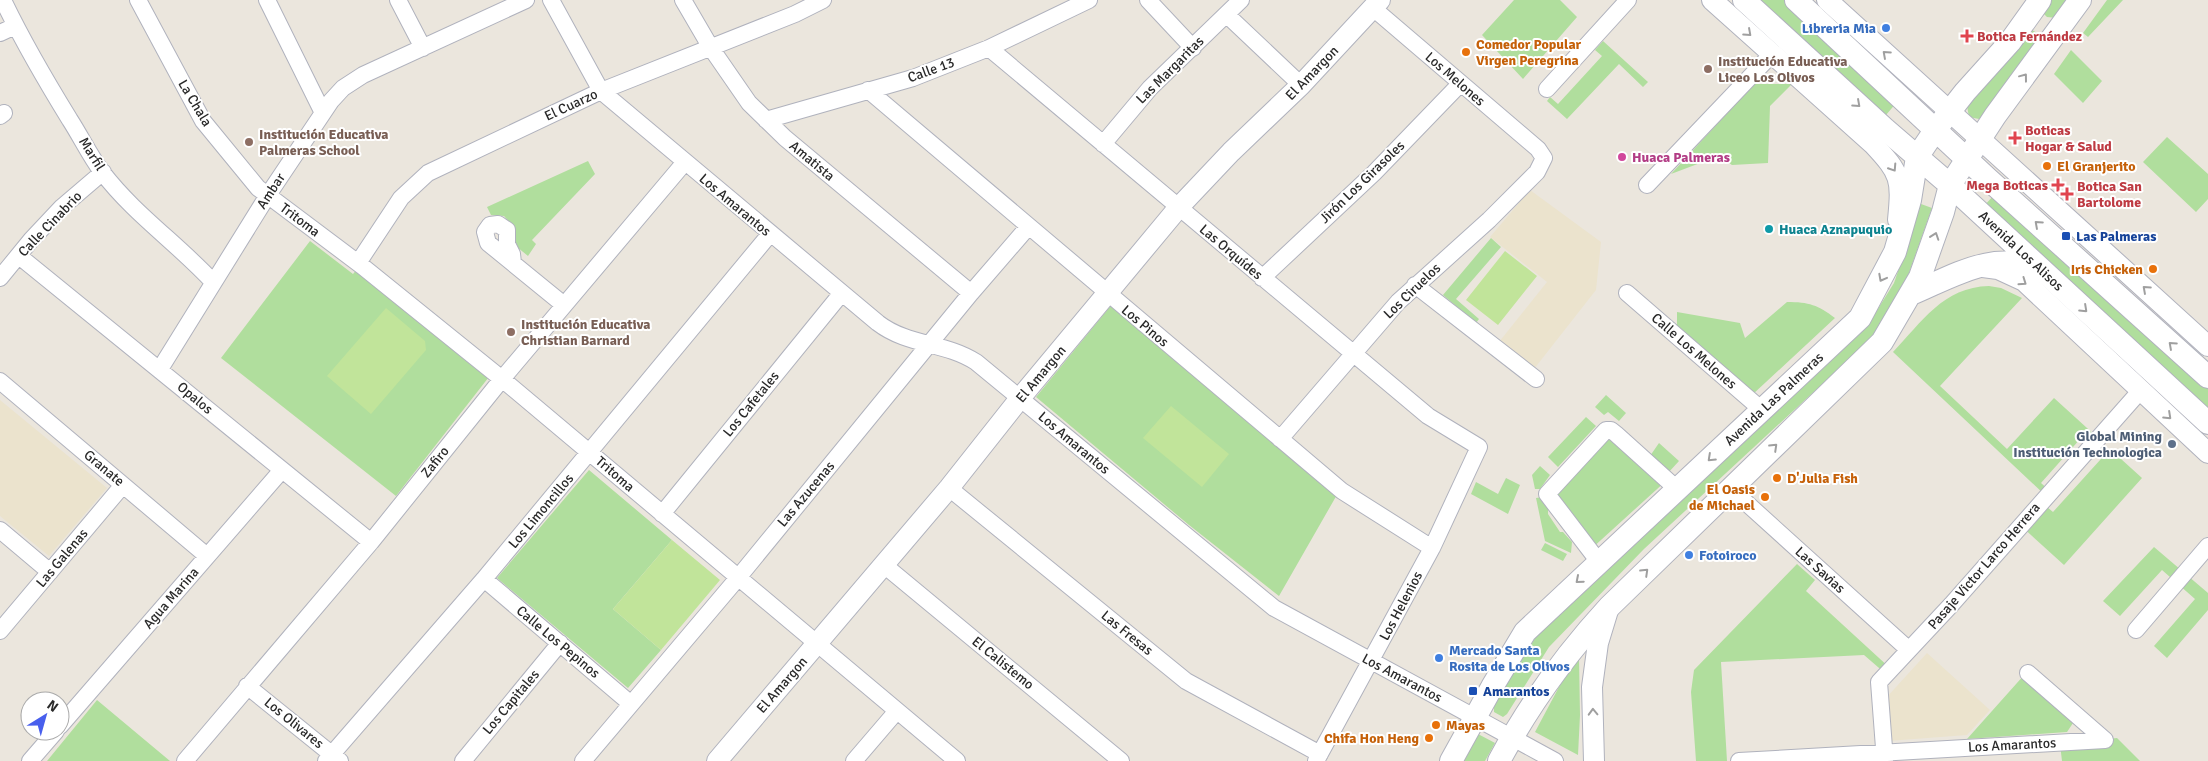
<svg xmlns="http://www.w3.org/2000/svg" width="2208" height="761" viewBox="0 0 2208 761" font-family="Signika,sans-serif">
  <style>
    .education { fill: #ebe3cd }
    .green { fill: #b0de9d }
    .pitch { fill: #c1e49a }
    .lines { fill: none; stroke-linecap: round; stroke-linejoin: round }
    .minor-casing { stroke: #b0b2bd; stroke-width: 18 }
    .tertiary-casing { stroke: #b0b2bd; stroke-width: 22 }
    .secondary-casing { stroke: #b0b2bd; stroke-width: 24 }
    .minor { stroke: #fff; stroke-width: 16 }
    .tertiary { stroke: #fff; stroke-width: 20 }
    .secondary { stroke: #fff; stroke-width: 22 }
    .oneway { stroke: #9f9f9f }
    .shop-dot { fill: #3f7fe0; stroke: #fff; stroke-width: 2 }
    .health-dot { fill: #e0444e; stroke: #fff; stroke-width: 2 }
    .food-dot { fill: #e8710a; stroke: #fff; stroke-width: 2 }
    .education-dot { fill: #8d6e63; stroke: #fff; stroke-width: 2 }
    .hotel-dot { fill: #d1479c; stroke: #fff; stroke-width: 2 }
    .culture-dot { fill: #0f9aa8; stroke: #fff; stroke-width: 2 }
    .transit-dot { fill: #1a4fb4; stroke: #fff; stroke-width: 2 }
    .service-dot { fill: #5c6f8a; stroke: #fff; stroke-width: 2 }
    .labels { text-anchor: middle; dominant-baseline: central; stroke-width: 4; stroke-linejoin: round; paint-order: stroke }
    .shop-label { font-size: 14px; font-weight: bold; fill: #366cbe; stroke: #fff; text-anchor: start }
    .health-label { font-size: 14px; font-weight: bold; fill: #be3a42; stroke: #fff; text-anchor: start }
    .food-label { font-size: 14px; font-weight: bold; fill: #c56008; stroke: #fff; text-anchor: start }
    .education-label { font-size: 14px; font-weight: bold; fill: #785e54; stroke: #fff; text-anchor: start }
    .street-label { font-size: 14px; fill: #2a2a2a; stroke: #fff }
    .hotel-label { font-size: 14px; font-weight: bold; fill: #b23c85; stroke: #fff; text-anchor: start }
    .culture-label { font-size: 14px; font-weight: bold; fill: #0d838f; stroke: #fff; text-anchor: start }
    .transit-label { font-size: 14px; font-weight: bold; fill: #164399; stroke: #fff; text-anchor: start }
    .service-label { font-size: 14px; font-weight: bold; fill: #4e5e75; stroke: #fff; text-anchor: end }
  </style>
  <rect width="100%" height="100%" fill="#ebe6dd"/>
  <!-- education -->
  <path class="education" d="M1530 190 1601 242 1596 290 1534 369 1499 342 1547 282 1490 237Z
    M0 400 107 488 49 556 0 516Z
    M1927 653 1990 710 1967 735 1888 741 1886 698Z"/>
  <!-- green -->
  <path class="green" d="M1514 0H1560L1577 17 1523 79 1482 35Z
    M1759 0H1786L1897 102 1886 115Z
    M2047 0H2069L2057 18 2047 17 2042 12Z
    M2107 0H2123L2088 37 2083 33Z
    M2032 30 2037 33V40L1985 113 1979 119 1969 117 1967 106Z
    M1603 41 1648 82 1643 87 1619 64 1567 119 1547 101 1550 97 1558 104 1602 56 1595 50Z
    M2071 50 2102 81 2083 103 2054 74Z
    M1754 84H1792L1770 106 1768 163 1732 165 1725 160 1724 154 1671 174Z
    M2167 137 2208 174V199L2196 212 2143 162Z
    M588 161 595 174 532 240 536 244 528 256 517 247 511 224 504 216 491 215 487 207Z
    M1995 194 2208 389V413L1983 207Z
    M1921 204 1932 208 1904 287 1874 336 1644 549 1549 647 1507 714 1503 717 1494 712V705L1535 638 1866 328 1894 283Z
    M1491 238 1501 247 1456 299 1479 319 1476 323 1443 295Z
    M310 241 353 274 358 268 492 373 396 496 221 358Z
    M1989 286 2001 288 2022 298 1940 386 2007 449 2054 398 2098 438 2091 446 2081 438 2041 483 2050 491 2046 496 1893 352C1922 322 1943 287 1989 286Z
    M1787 302C1809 302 1818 305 1835 318L1752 395 1677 331V312L1740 323 1745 338Z
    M1113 303 1338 493 1279 596 1189 525 1036 397Z
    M1606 395 1626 413 1619 421 1608 412 1604 415 1595 407Z
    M1586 417 1596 426 1558 467 1548 457Z
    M1606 430 1667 480 1590 550 1547 494Z
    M1659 443 1679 461 1668 473 1650 456Z
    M2110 449 2142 478 2064 565 2020 525 2041 502 2053 512Z
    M1540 466 1550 475 1540 489H1535L1532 475Z
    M589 470 672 540 613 609 661 650 628 688 497 578Z
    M1506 478 1520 485 1508 514 1471 494 1476 482 1498 494Z
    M1543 497 1548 505V514L1560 532H1563L1572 542 1571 553 1545 541 1536 498Z
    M1545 543 1567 554 1563 561 1541 550Z
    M2154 547 2208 593V610L2167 658 2154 646 2195 599 2162 570 2120 616 2103 601Z
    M1797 564 1815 580 1806 591 1891 669 1886 674 1864 655 1721 662 1727 761H1696L1691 692 1694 670Z
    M1576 655 1579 657 1580 715 1578 755 1535 732Z
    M2025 674 2073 723 2067 732 1967 739Z
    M97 700 170 761H47Z
    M1478 734 1495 743 1485 761H1463Z
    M2117 738 2140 761H2062L2060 744Z"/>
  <!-- pitch -->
  <path class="pitch" d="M1505 251 1537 276 1498 325 1466 300Z
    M386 308 425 341 426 350 371 414 327 376Z
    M1171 406 1229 454 1202 487 1143 438Z
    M672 540 720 580 661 650 613 609Z"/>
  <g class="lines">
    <!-- minor casing -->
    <g class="minor-casing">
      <path id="minor" d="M3 0C23 42 46 81 70 120 81 137 90 156 102 172 134 214 178 244 213 282
        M138 0 203 121 258 188 362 266 502 379 957 761
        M267 0 322 111
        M398 0 423 48
        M551 0 601 91 878 323C908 346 945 342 976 362L1274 608 1555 761
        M683 0 711 48 749 103 785 138 971 293
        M1148 0 1193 48
        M1227 15 1301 85
        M0 33 15 26
        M989 48 1428 416 1479 447 1432 548 1316 761
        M1547 89 1628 0
        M868 90 1342 491 1432 548
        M0 116 4 113
        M766 120 913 78 989 48 1089 0
        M1103 144 1150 88 1241 0
        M1647 185 1772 54
        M19 256 371 542
        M358 263 401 198 428 173 601 91 795 14 823 0
        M513 263 512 254 507 244V230L498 224 490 225 485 232 488 243 564 305
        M0 278 31 240 62 207 103 172
        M1262 278 1374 173 1460 84
        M1415 285 1536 379
        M1627 293 1762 410
        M160 369 268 195 331 101 343 88 363 75 526 0
        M0 381 207 556
        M1280 439 1398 302 1489 220 1537 172 1544 158 1538 149 1373 8
        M949 488 1186 681 1320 754
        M1731 489 1909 650
        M662 514 841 294
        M0 530 50 572
        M1599 562 1547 494 1606 430H1611L1616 434 1677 489
        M884 565 1121 761
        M484 579 631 704
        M2136 630 2208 546
        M0 631 123 485
        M2028 673 2105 740
        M247 686 340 761
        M60 726 282 470
        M30 761 56 731
        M185 761 371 542 502 379 685 162
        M326 761 484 579 770 234
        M463 761 560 643
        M583 761 737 579 971 293 1028 227
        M854 761 896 712
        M1739 761 2105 740
        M1885 761 1879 682 1951 605 2141 390"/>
    </g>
    <!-- tertiary casing -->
    <g class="tertiary-casing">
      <path id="tertiary" d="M1712 0 1873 144C1901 174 1902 179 1898 220
        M1827 0 2208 346
        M1983 267 1998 269 2024 281 2208 453
        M717 761 949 488 1021 397 1179 207 1231 152 1301 85 1380 0
        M1594 761 1592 687 1598 643 1609 607"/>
    </g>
    <!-- secondary casing -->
    <g class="secondary-casing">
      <path id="secondary" d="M1744 0 1885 129 1950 185 2208 423
        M1796 0 1988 179 2208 377
        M1911 294C1952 277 1996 248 2039 271
        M1451 761 1492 687 1525 632 1860 318 1895 252 1910 200 1917 157 1936 129 1965 92 2010 42 2040 0
        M1499 761C1530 703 1564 656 1609 607L1882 342 1920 277 1943 212 1950 185 1995 116 2080 0"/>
    </g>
    <!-- minor -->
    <use href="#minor" class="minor"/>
    <!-- tertiary -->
    <use href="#tertiary" class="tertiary"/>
    <!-- secondary -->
    <use href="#secondary" class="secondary"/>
  </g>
  <!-- one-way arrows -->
  <defs><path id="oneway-chevron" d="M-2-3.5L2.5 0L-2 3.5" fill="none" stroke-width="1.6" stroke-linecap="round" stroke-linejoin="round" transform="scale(1.25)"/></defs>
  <g class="oneway">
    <use href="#oneway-chevron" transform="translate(1748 33) rotate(42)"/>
    <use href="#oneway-chevron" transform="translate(1886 54) rotate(-138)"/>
    <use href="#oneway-chevron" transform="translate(2024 77) rotate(-53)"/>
    <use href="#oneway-chevron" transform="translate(1857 104) rotate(42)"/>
    <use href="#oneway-chevron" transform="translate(1893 168) rotate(57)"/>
    <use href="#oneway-chevron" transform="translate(2038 224) rotate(-138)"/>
    <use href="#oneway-chevron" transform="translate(1935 236) rotate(-71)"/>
    <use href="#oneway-chevron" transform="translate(1882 278) rotate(118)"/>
    <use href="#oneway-chevron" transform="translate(2023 282) rotate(35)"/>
    <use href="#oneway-chevron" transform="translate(2146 289) rotate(-138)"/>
    <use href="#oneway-chevron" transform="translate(2084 309) rotate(43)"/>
    <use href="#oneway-chevron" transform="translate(2172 345) rotate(-138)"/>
    <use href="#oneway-chevron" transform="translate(2168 416) rotate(43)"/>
    <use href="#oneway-chevron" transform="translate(1774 447) rotate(-44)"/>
    <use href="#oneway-chevron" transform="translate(1711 458) rotate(137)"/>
    <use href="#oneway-chevron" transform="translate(1645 572) rotate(-44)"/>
    <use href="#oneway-chevron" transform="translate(1579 580) rotate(139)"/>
    <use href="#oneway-chevron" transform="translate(1593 712) rotate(-92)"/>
  </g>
  <!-- markers -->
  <g class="shop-dot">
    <circle cx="1886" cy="28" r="5"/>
    <circle cx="1689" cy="555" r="5"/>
    <circle cx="1439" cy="658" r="5"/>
  </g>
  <g class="health-dot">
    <path d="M1964.5 28.5h5v5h5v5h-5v5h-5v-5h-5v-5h5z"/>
    <path d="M2012.5 130.5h5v5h5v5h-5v5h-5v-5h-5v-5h5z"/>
    <path d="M2055.5 177.5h5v5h5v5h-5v5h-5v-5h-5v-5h5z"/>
    <path d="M2064.5 186.5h5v5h5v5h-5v5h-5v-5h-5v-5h5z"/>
  </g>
  <g class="food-dot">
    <circle cx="1466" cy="52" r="5"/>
    <circle cx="2047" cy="166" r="5"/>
    <circle cx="2153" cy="269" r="5"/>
    <circle cx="1777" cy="478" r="5"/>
    <circle cx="1765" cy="497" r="5"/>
    <circle cx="1436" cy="725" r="5"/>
    <circle cx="1429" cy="738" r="5"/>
  </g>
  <g class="education-dot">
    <circle cx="1708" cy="69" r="5"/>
    <circle cx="249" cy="142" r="5"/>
    <circle cx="511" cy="332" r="5"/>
  </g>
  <circle class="hotel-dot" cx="1622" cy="157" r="5"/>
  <circle class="culture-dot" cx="1769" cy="229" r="5"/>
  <g class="transit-dot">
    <rect x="2061" y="231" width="10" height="10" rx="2.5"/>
    <rect x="1468" y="686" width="10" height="10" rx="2.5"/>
  </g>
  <circle class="service-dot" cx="2172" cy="444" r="5"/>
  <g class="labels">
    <!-- shop labels -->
    <g class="shop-label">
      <text x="1876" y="28" text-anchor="end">Libreria Mia</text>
      <text x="1699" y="555">Fotoiroco</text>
      <text x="1449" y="650">Mercado Santa<tspan x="1449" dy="16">Rosita de Los Olivos</tspan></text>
    </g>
    <!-- health labels -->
    <g class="health-label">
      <text x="1977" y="36">Botica Fernández</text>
      <text x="2025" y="130">Boticas<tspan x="2025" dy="16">Hogar &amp; Salud</tspan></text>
      <text x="2048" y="185" text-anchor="end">Mega Boticas</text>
      <text x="2077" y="186">Botica San<tspan x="2077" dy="16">Bartolome</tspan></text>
    </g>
    <!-- food labels -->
    <g class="food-label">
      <text x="1476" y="44">Comedor Popular<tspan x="1476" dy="16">Virgen Peregrina</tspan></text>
      <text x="2057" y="166">El Granjerito</text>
      <text x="2143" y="269" text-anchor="end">Iris Chicken</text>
      <text x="1787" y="478">D'Julia Fish</text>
      <text x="1755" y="489" text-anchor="end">El Oasis<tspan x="1755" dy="16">de Michael</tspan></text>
      <text x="1446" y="725">Mayas</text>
      <text x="1419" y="738" text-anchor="end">Chifa Hon Heng</text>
    </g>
    <!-- education labels -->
    <g class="education-label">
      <text x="1718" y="61">Institución Educativa<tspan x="1718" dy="16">Liceo Los Olivos</tspan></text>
      <text x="259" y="134">Institución Educativa<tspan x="259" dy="16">Palmeras School</tspan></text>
      <text x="521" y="324">Institución Educativa<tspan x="521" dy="16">Christian Barnard</tspan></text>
    </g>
    <!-- street labels -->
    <g class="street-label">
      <text transform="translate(931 70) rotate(-20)">Calle 13</text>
      <text transform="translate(1170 70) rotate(-45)">Las Margaritas</text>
      <text transform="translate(1312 73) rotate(-46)">El Amargon</text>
      <text transform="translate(1455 79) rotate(41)">Los Melones</text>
      <text transform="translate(195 103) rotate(59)">La Chala</text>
      <text transform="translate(571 105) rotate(-25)">El Cuarzo</text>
      <text transform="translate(92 154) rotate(58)">Marfil</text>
      <text transform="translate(812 161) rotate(40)">Amatista</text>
      <text transform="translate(1362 182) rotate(-44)">Jirón Los Girasoles</text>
      <text transform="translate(271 191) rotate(-57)">Ambar</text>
      <text transform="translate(735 205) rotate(40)">Los Amarantos</text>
      <text transform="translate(300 220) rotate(37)">Tritoma</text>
      <text transform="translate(50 224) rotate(-46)">Calle Cinabrio</text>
      <text transform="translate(2021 251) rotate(43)">Avenida Los Alisos</text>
      <text transform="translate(1231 252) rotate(40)">Las Orquídes</text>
      <text transform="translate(1412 291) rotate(-44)">Los Ciruelos</text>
      <text transform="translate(1145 326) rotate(40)">Los Pinos</text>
      <text transform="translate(1694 351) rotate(41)">Calle Los Melones</text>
      <text transform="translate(1041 374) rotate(-50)">El Amargon</text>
      <text transform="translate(195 398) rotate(40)">Opalos</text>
      <text transform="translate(1774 399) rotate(-43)">Avenida Las Palmeras</text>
      <text transform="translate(751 404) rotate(-51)">Los Cafetales</text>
      <text transform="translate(1074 443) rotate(40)">Los Amarantos</text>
      <text transform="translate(435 462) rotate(-51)">Zafiro</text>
      <text transform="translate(104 468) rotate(40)">Granate</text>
      <text transform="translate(615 474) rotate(41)">Tritoma</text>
      <text transform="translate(806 494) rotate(-50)">Las Azucenas</text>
      <text transform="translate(541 511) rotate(-50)">Los Limoncillos</text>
      <text transform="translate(62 558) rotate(-50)">Las Galenas</text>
      <text transform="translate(1984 566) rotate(-49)">Pasaje Victor Larco Herrera</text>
      <text transform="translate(1820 570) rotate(42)">Las Savias</text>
      <text transform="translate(171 598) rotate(-49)">Agua Marina</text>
      <text transform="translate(1401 606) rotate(-62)">Los Helenios</text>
      <text transform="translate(1127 633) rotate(39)">Las Fresas</text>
      <text transform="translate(558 642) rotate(40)">Calle Los Pepinos</text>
      <text transform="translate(1003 663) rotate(39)">El Calistemo</text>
      <text transform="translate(1402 678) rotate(28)">Los Amarantos</text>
      <text transform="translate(782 685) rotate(-49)">El Amargon</text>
      <text transform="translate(511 702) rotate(-50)">Los Capitales</text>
      <text transform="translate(294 723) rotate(39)">Los Olivares</text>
      <text transform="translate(2012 745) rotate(-3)">Los Amarantos</text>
    </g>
    <!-- hotel labels -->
    <g class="hotel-label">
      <text x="1632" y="157">Huaca Palmeras</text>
    </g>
    <!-- culture labels -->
    <g class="culture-label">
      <text x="1779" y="229">Huaca Aznapuquio</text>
    </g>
    <!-- transit labels -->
    <g class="transit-label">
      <text x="2076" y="236">Las Palmeras</text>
      <text x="1483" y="691">Amarantos</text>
    </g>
    <!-- service labels -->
    <g class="service-label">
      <text x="2162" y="436">Global Mining<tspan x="2162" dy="16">Institución Technologica</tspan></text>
    </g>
  </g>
  <!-- north arrow -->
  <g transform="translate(45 716) rotate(37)"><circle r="24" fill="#ffffff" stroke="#aaaaaa"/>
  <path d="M0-4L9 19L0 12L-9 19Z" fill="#485fed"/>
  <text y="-8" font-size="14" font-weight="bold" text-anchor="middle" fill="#2a2a2a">N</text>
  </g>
</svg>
